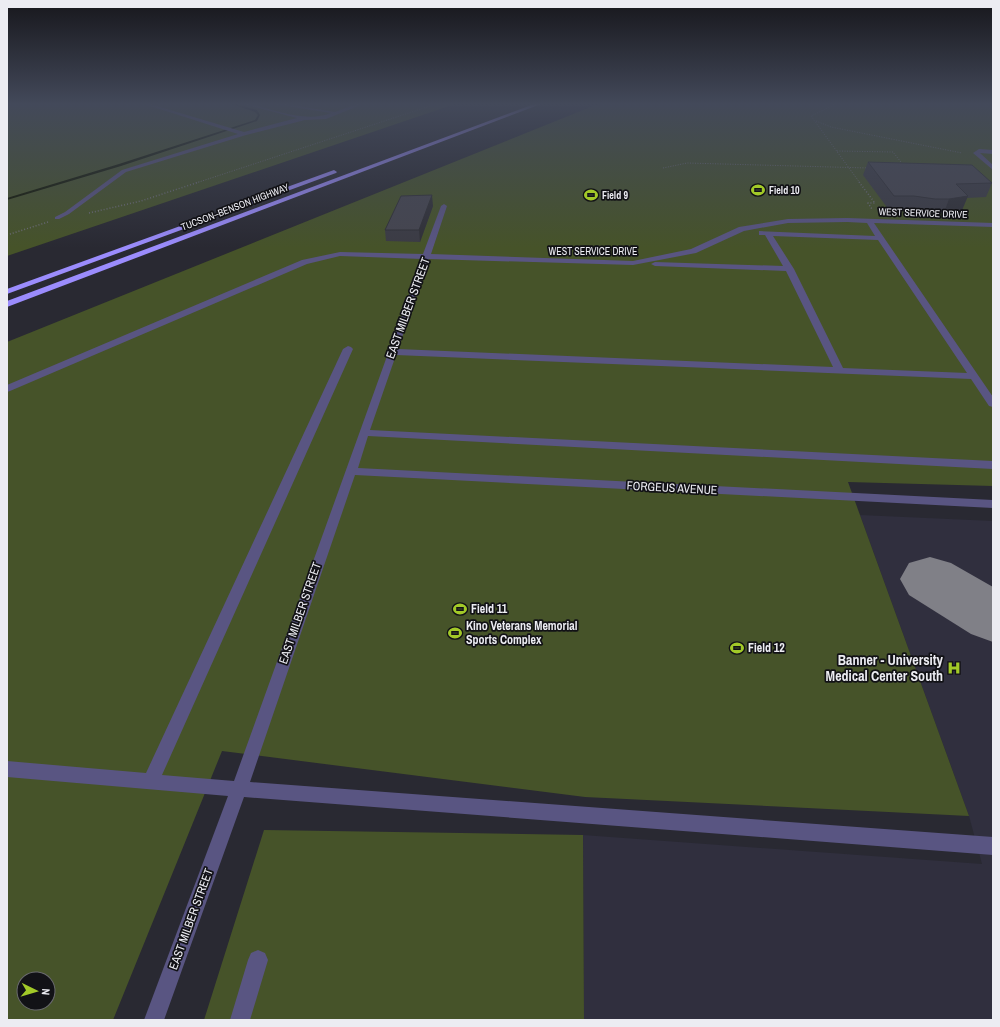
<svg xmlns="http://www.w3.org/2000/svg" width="1000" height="1027" viewBox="0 0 1000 1027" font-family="'Archivo Narrow',sans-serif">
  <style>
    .built { fill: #302f3e }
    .green { fill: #465329; fill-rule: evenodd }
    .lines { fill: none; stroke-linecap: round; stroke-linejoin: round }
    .stream { fill: #111702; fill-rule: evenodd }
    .taxiway { fill: #808087; fill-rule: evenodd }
    .path-far1 { stroke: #6e6e76; stroke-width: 1; stroke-dasharray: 1 1.5; stroke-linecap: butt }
    .path { stroke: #6e6e76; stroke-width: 1.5; stroke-dasharray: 1 2; stroke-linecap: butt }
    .minor { fill: #595582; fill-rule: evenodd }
    .highway { fill: #9b8cfd; fill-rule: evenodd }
    .wall { fill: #3b3b44 }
    .shaded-wall { fill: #303037 }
    .building { fill: #45454f; stroke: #303037 }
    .labels { text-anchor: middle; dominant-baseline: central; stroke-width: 3.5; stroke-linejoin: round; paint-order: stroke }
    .far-poi-label { font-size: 10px; font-weight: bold; fill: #ececf2; stroke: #121216; text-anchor: start }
    .far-street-label { font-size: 10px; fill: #ececf2; stroke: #121216 }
    .street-label { font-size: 12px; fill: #ececf2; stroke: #121216 }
    .poi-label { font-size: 12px; font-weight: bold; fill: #ececf2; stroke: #121216; text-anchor: start }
    .near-poi-label { font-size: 14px; font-weight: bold; fill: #ececf2; stroke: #121216; text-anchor: end }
  </style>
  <rect width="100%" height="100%" fill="#292932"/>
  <!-- built -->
  <path class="built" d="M860 515 993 521V1020H584L583 835 982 864 969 816Z"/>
  <!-- green -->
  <path class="green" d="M7 104H455L7 256Z
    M598 104H993V486L848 482 969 816 585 797 222 751 113 1020H7V342ZM24 979H48V1003H24Z
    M264 830 583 835 584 1020H204Z"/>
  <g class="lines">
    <!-- stream -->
    <path class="stream" d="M232 104H235L257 110 260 115 257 121 121 166 7 200V198L119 164 255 120 258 115 255 112Z"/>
    <!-- taxiway -->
    <path class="taxiway" d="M930 557 951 563 993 587V642L971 634 909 595 900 579 909 563Z"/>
    <!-- path-far1 -->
    <path class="path-far1" d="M836 104 811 116 860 183
      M816 121 831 127 962 153
      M837 151 893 152 904 166
      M663 168 687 163 868 168
      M196 183 436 104"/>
    <!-- path -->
    <path class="path" d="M859 182 875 203H868L872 209
      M89 213 141 201 199 182
      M7 235 48 222"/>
    <!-- minor -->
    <path class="minor" d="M144 104H150L244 132 297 118 243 104H250C275 110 306 123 331 113L274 104H286L335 112 356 104H363L326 119 305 120 246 135 126 172 69 214 59 219H55V217L65 212 122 170 238 134Z
      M979 149 993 150V154L980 153 993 165V170L973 153Z
      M444 204 447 206 431 254 633 261 691 249 739 227 788 219 847 218 993 223V227L874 223 993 397V407L989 406 971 379 396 355 370 430 993 461V469L368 436 358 468 993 500V508L355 475 250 782 993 837V855L244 797 164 1020H144L228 796 7 777V761L146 773 343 349 348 346 351 347 353 349 162 775 234 781 422 259 340 256 307 264 10 391 7 392V385L302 260 340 252 423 254 441 206ZM847 222 867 223 875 236 759 231V235H765L783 266 655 262 651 264 655 266 786 271 833 367 398 349 429 259 633 265 696 253 744 231 788 223ZM773 236 878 240 967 373 843 368 794 269Z
      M258 950 265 953 268 960 250 1020H230L248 960 251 953Z"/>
    <!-- highway -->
    <path class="highway" d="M534 104H541L7 307V301Z
      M334 170 337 172 336 173 7 294V289Z"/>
  </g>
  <!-- wall -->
  <path class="wall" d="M868 162 992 183 986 197 967 198 962 210 944 213H930L909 210H889L863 175Z
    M433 206 420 242 386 241 385 230Z"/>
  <!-- shaded-wall -->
  <path class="shaded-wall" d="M432 195 433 206 420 242 419 230Z
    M968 196 962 210 944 213 949 199Z"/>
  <!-- building -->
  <path class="building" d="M868 162 972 165 992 183 956 184 968 196 949 199H935L914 196H894Z
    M432 195 419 230H385L401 196Z"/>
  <!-- sky -->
  <linearGradient id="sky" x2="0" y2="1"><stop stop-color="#17171c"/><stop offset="0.42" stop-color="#43495a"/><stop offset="1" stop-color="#43495a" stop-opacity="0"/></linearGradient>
  <rect width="1000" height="248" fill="url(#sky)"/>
  <!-- icons -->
  <defs>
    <g id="stadium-bare" transform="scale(1.08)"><path d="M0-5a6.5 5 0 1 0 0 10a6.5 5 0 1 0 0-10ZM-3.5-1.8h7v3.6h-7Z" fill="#a2c928" stroke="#121216" stroke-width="2.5" paint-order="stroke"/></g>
    <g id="hospital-bare" transform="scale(1.08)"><path d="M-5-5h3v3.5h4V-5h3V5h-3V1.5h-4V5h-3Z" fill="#a2c928" stroke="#121216" stroke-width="2.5" paint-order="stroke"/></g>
  </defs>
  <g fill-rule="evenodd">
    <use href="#stadium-bare" x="758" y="190"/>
    <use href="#stadium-bare" x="591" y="195"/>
    <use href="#stadium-bare" x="460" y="609"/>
    <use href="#stadium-bare" x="455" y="633"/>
    <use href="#stadium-bare" x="737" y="648"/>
    <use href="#hospital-bare" x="954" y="668"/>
  </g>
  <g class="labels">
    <!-- far-poi labels -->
    <g class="far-poi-label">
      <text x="769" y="190">Field 10</text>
      <text x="602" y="195">Field 9</text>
    </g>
    <!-- far-street labels -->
    <g class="far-street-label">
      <text transform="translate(235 207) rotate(-21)">TUCSON–BENSON HIGHWAY</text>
      <text transform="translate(923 213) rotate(2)">WEST SERVICE DRIVE</text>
      <text x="593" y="251">WEST SERVICE DRIVE</text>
    </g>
    <!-- street labels -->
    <g class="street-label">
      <text transform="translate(408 308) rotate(-70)">EAST MILBER STREET</text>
      <text transform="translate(672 488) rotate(3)">FORGEUS AVENUE</text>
      <text transform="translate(300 613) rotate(-71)">EAST MILBER STREET</text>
      <text transform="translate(191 919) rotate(-70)">EAST MILBER STREET</text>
    </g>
    <!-- poi labels -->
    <g class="poi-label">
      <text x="471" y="609">Field 11</text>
      <text x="466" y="626">Kino Veterans Memorial<tspan x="466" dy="14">Sports Complex</tspan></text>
      <text x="748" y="648">Field 12</text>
    </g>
    <!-- near-poi labels -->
    <g class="near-poi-label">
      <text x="943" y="660">Banner - University<tspan x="943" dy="16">Medical Center South</tspan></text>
    </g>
  </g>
  <!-- border -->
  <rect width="1000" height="1027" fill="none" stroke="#ececf2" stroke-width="16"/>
  <!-- north arrow -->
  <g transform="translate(36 991) rotate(95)"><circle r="19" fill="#121216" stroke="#69696e"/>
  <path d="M0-3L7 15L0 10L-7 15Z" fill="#a2c928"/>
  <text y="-6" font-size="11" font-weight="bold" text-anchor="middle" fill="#ececf2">N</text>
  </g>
</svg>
